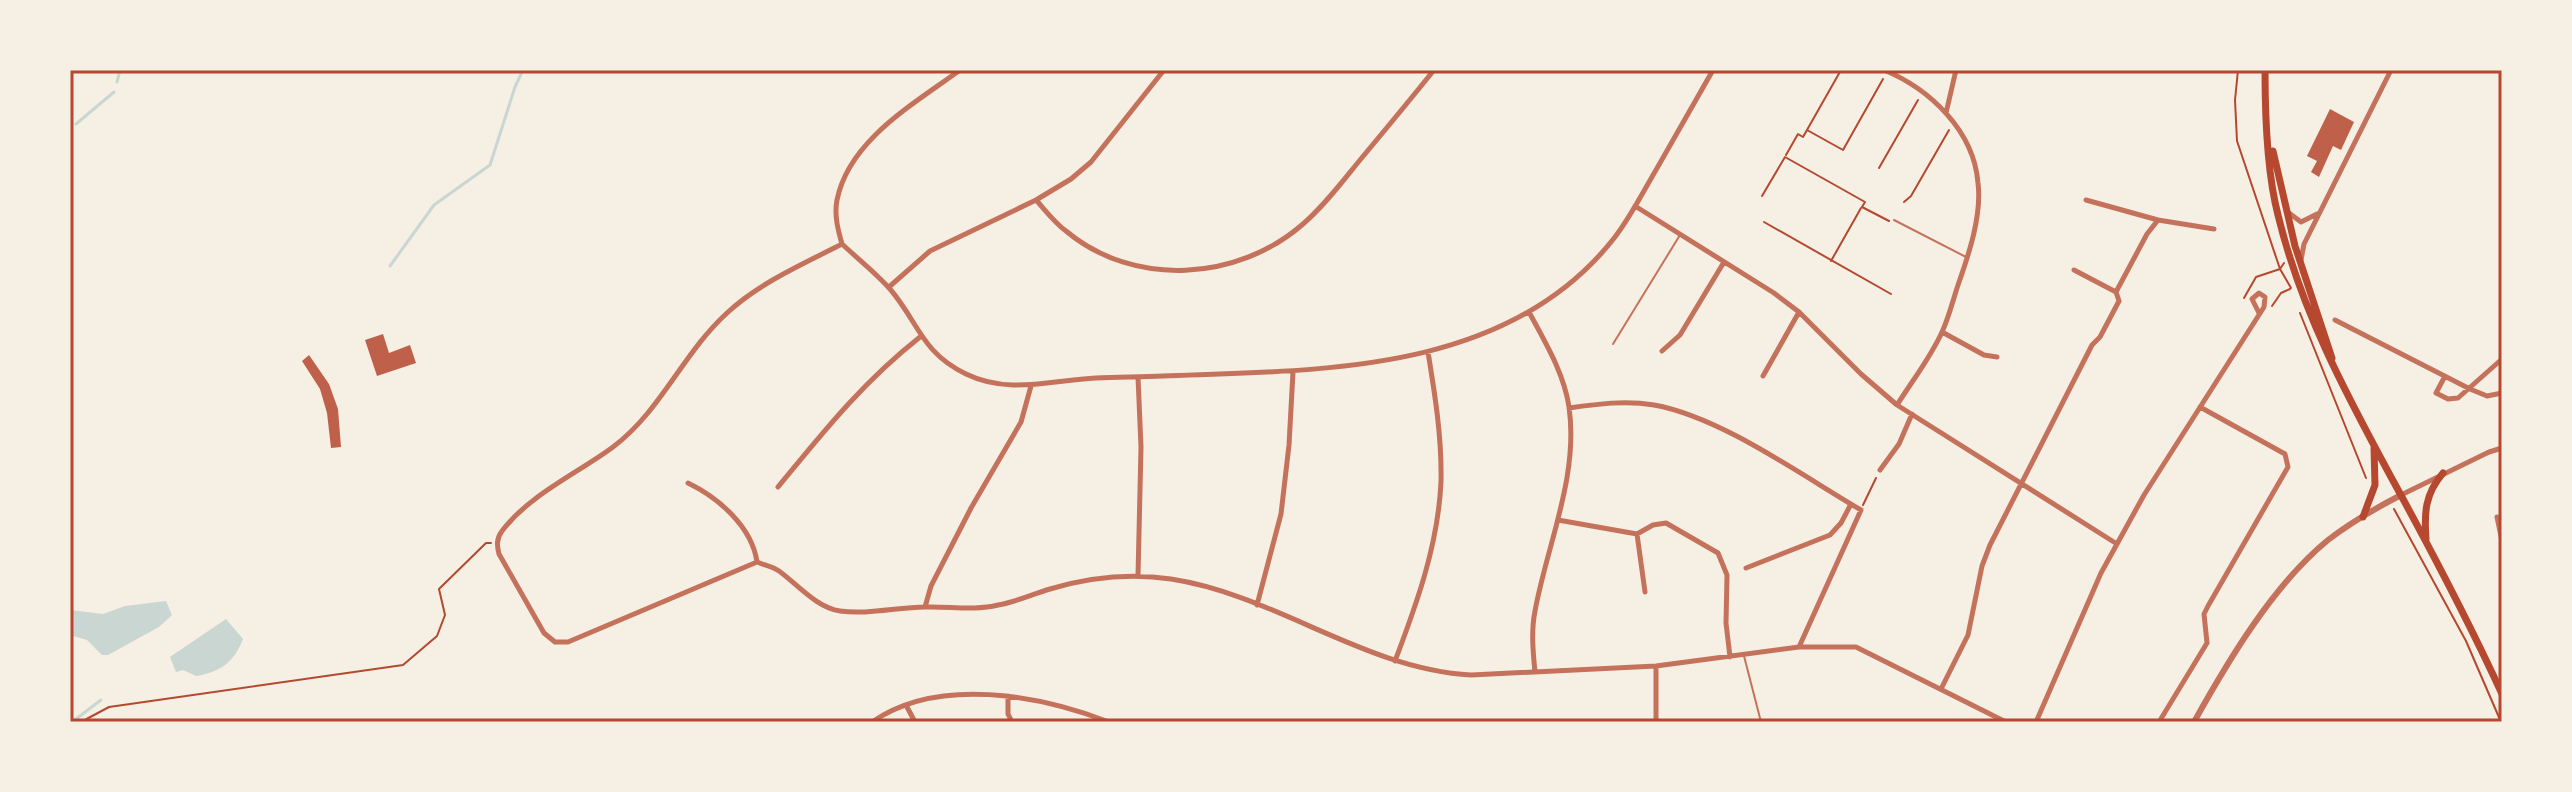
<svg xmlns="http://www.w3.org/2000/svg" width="2572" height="792" viewBox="0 0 2572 792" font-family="Rubik,sans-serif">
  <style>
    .water { fill: #c9d6d2 }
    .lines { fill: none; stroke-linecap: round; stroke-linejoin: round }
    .stream { stroke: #c9d6d2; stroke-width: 3 }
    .building { fill: #bf614a }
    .path { stroke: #b5482f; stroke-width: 2 }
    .service { stroke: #c5725c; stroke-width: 2 }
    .minor { stroke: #c5725c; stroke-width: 5 }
    .tertiary { stroke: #c5725c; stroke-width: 6 }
    .primary { stroke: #b5482f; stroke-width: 7 }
    .neatline { fill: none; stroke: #b5482f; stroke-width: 3 }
  </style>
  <rect width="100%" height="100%" fill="#f6efe4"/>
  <!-- water -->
  <path class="water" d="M166 601 172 615 159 627 108 655H102L87 640 70 635V610L103 614 125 606Z
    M226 619 243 639C234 662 221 672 196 676L183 670 176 672 170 657Z"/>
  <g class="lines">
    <!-- stream -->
    <path class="stream" d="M117 82 120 70
      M76 124 114 92
      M390 266 434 205 490 165 515 87 523 70
      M72 722 101 700"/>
  </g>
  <!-- building -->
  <path class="building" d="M2330 109 2354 122 2341 150 2333 146 2319 177 2311 172 2317 161 2307 156Z
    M383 334 389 353 410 345 416 363 377 376 365 340Z
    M309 355 329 384 338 409 341 447 331 448 327 413 320 389 302 361Z"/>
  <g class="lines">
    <!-- path -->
    <path class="path" d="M2238 70 2235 100 2237 141 2280 269 2291 288
      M1807 130 1843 150 1883 79
      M1786 155 1798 134 1803 137 1841 70
      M1879 168 1918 100
      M1762 196 1785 157 1865 202 1862 207 1889 221
      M1904 202 1911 196 1949 130
      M1764 222 1891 294
      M1831 261 1861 208
      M2244 298 2256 277 2280 269 2284 263
      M2272 306 2281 293 2290 289
      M2300 313 2366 478
      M1863 505 1876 478
      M2394 509 2466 641 2501 722
      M81 722 109 707 403 665 437 636 445 615 439 589 486 543H491"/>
    <!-- service -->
    <path class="service" d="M1894 220 1966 257
      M1613 344 1680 235
      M1744 656 1761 722"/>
    <!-- minor -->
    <path class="minor" d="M1884 70C1930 89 1974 131 1978 183 1982 215 1969 254 1958 285 1953 300 1949 317 1942 332 1931 357 1912 381 1897 405
      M1946 113 1956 70
      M1036 200C1046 211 1055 223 1066 231 1134 288 1238 281 1303 224 1324 206 1342 182 1360 160 1385 130 1410 100 1434 70
      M1635 206 1774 293 1799 312 1861 374 1897 405 2117 544
      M2289 213 2301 222 2317 214
      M2158 220 2214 229
      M842 244C803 264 759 283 727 313 683 353 661 411 613 447 578 473 529 495 502 531 496 539 497 546 499 554L544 633 555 642H568L757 562C764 565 773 567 779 571 797 584 817 608 840 611 867 615 898 607 925 607 949 606 974 611 998 605 1016 602 1033 594 1050 589 1090 577 1130 573 1171 579 1276 595 1364 669 1471 675L1656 666 1799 647H1856L2006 722
      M842 244C858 259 876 273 890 289 919 323 921 352 966 374 1009 395 1051 380 1096 378 1118 377 1141 377 1163 376 1320 370 1508 375 1615 237 1631 216 1643 192 1656 170 1675 137 1694 103 1713 70
      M842 244C838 230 834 215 837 200 849 140 914 104 960 70
      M2301 260 2304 244 2391 70
      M2074 270 2116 292
      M889 287 930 251 1036 200 1071 179 1091 162 1164 70
      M1529 312C1545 342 1564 373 1569 407 1579 476 1547 545 1535 611 1531 631 1533 652 1535 672
      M2335 320 2470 389 2487 396 2502 393
      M1942 332 1984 355 1997 357
      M1662 351 1680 335 1724 262
      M1763 376 1799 312
      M2444 378 2436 393 2448 399 2458 398 2502 359
      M1569 408C1597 404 1625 400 1654 405 1721 417 1801 475 1861 510L1799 647
      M1880 470 1899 444 1912 414
      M688 483C719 498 752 527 757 562
      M778 487C824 431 863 382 920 337
      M2401 495 2489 452 2502 448
      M2497 517 2502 541
      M1558 520 1637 534 1653 525 1666 523 1718 553 1727 575 1726 623 1730 657
      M1637 534 1645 592
      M1746 568 1830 535 1841 523 1851 504
      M1138 576 1141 447 1138 377
      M1257 605 1281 514 1289 445 1293 372
      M925 607 931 586 971 508 1021 422 1031 386
      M1395 661C1417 603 1438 545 1441 482 1442 438 1435 395 1428 352
      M1656 666V722
      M1941 689 1968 635 1982 566 1990 545 2092 345 2100 337 2119 301 2116 292 2147 234 2158 220 2086 200
      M1008 696V714L1012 722
      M906 705 915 722
      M872 722C938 676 1039 695 1109 722
      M2036 722 2101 573 2117 544 2144 495 2264 307 2265 297 2259 293 2252 299 2259 313
      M2159 722 2207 643 2204 614 2208 606 2288 467 2285 454 2200 407"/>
    <!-- tertiary -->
    <path class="tertiary" d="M2194 722C2228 661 2273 585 2328 540 2350 523 2376 508 2401 495"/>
    <!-- primary -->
    <path class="primary" d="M2265 70C2265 114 2267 173 2278 215 2301 310 2345 392 2391 477 2430 548 2468 620 2502 694
      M2273 151 2295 246 2332 358
      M2363 517 2375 485 2374 448
      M2426 539C2424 513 2425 494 2443 473"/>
  </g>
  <!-- border -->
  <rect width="2572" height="792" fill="none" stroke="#f6efe4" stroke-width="144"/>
  <rect x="72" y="72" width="2428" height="648" class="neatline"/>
</svg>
